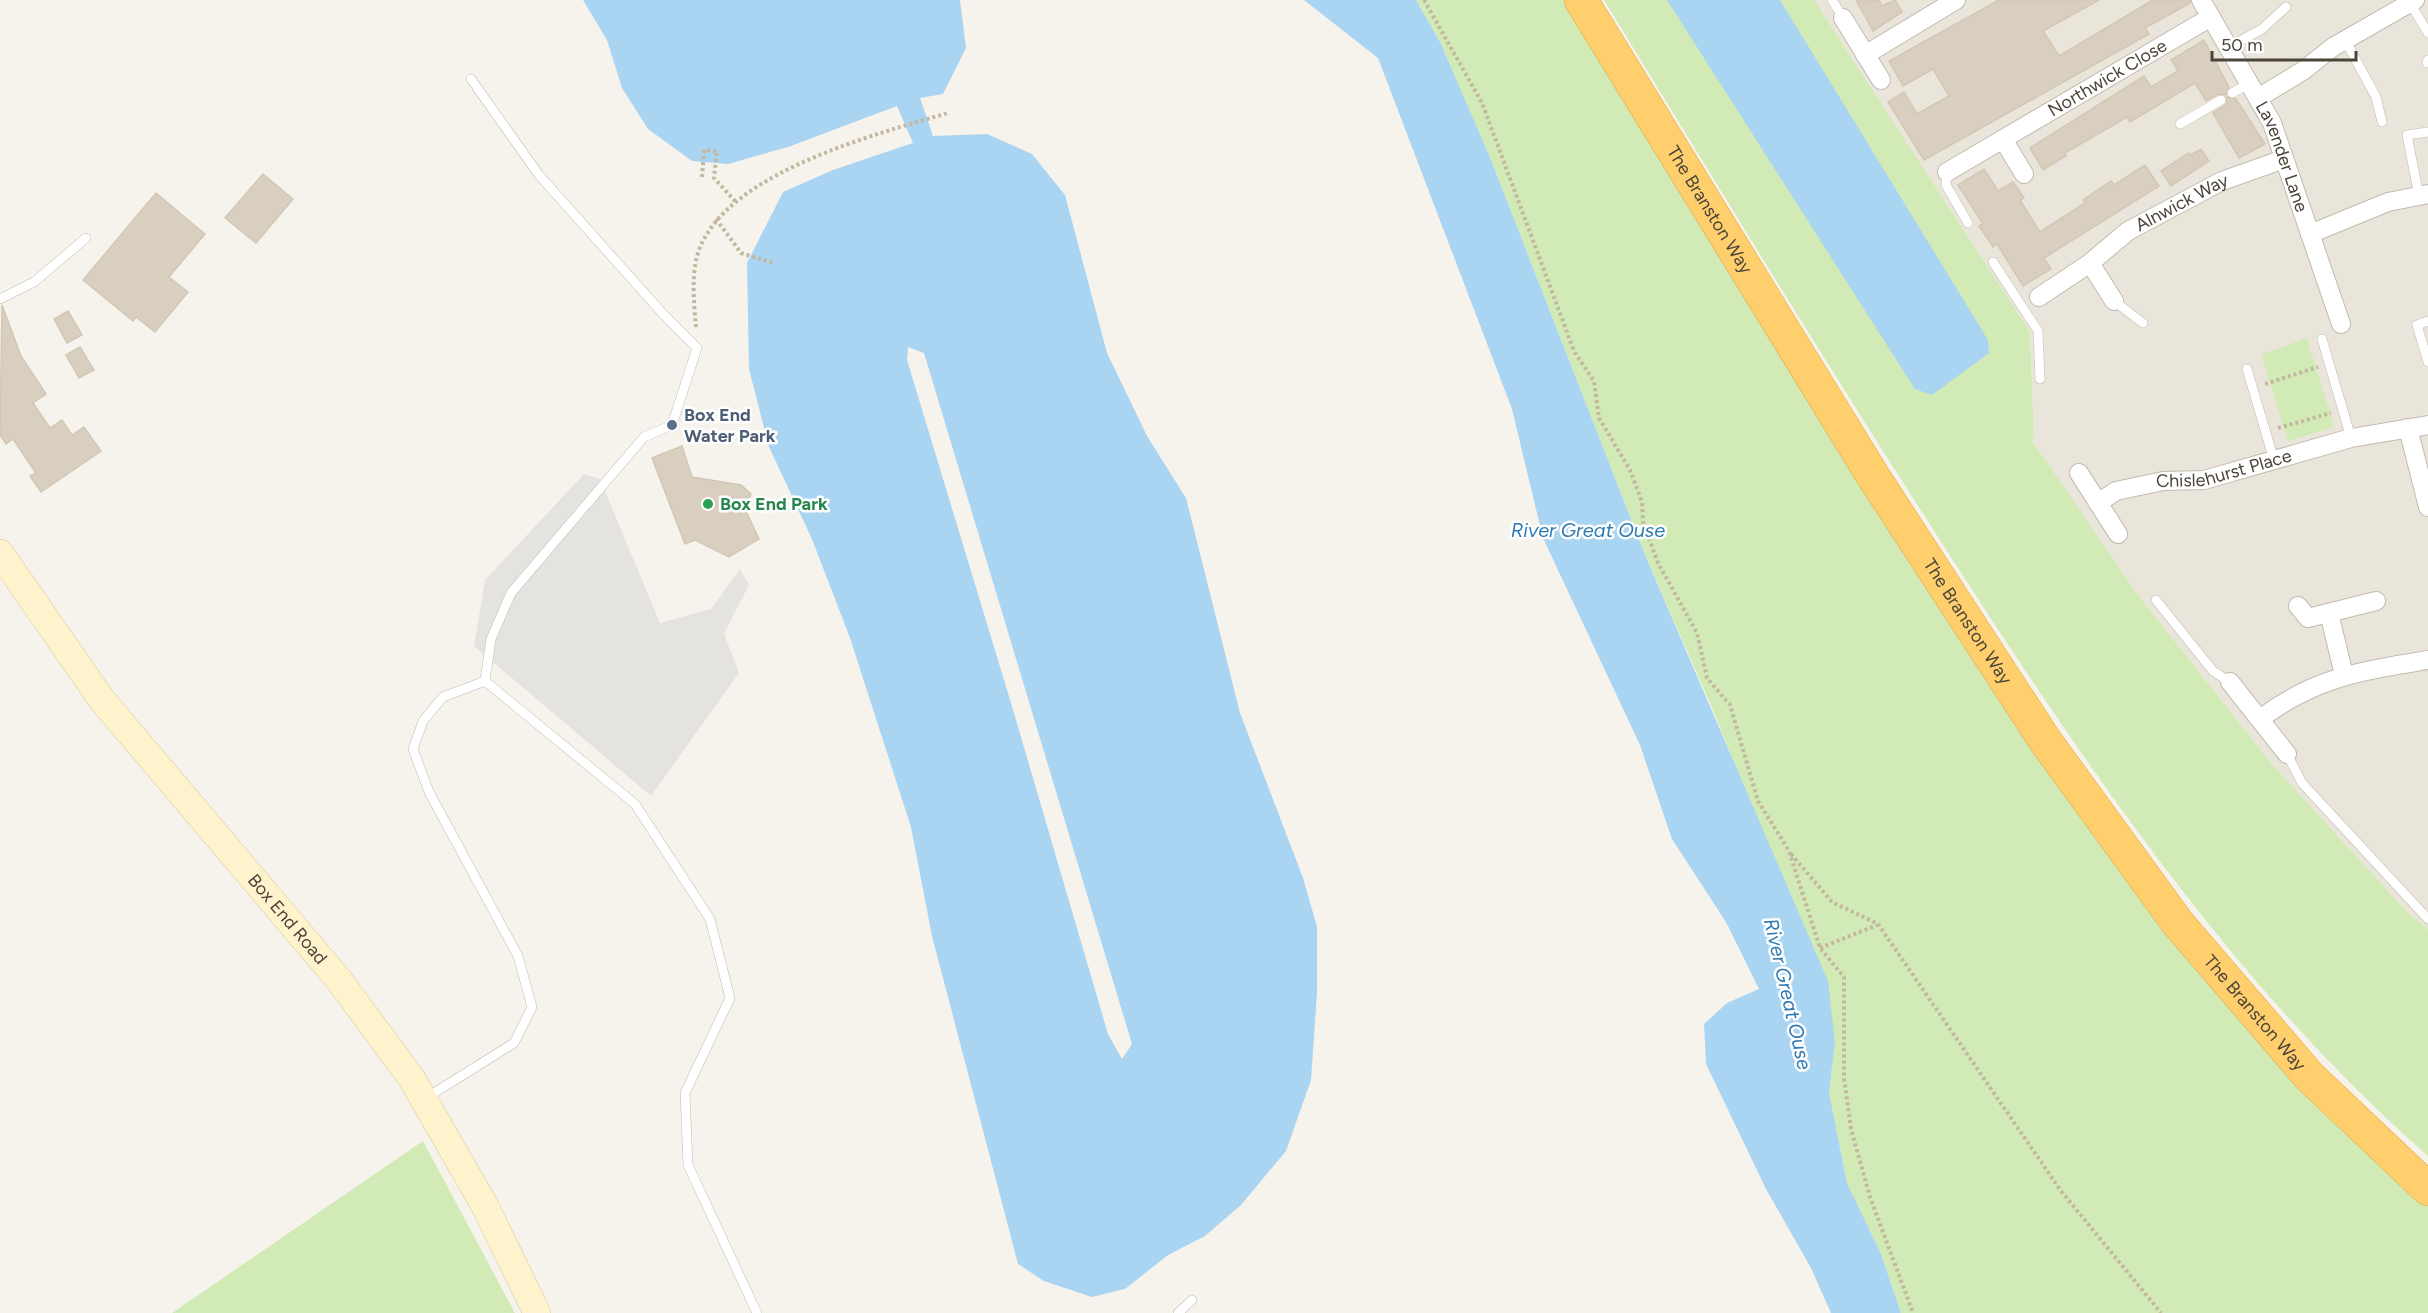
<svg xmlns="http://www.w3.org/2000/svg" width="2428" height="1313" viewBox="0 0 2428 1313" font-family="Figtree,sans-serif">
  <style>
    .residential { fill: #eae5da }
    .green { fill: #d2eab5 }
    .parking { fill: #e5e3e0 }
    .water { fill: #a9d4f2; fill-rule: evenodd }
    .building { fill: #d8cfc1; stroke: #d3c7b4; stroke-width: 1.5 }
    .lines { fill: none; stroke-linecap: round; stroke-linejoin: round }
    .lane-casing { stroke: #c2bbae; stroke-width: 10 }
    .street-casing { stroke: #c2bbae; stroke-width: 20 }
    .secondary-casing { stroke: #d6c79b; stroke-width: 28 }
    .highway-casing { stroke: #e0a43c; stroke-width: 34 }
    .path { stroke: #c4b79f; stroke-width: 4; stroke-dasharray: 3 3; stroke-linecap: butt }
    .lane { stroke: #fff; stroke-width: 9 }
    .street { stroke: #fff; stroke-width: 18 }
    .secondary { stroke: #fff3cd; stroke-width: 27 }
    .highway { stroke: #ffcf6e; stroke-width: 33 }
    .service-dot { fill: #5c6f8a; stroke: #fff; stroke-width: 2 }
    .leisure-dot { fill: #2e9e5b; stroke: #fff; stroke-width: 2 }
    .labels { text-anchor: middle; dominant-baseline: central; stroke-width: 5; stroke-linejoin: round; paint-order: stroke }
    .street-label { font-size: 18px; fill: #4b4439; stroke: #fff }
    .service-label { font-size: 18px; font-weight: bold; fill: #4e5e75; stroke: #fff; text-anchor: start }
    .leisure-label { font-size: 18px; font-weight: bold; fill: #27864d; stroke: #fff; text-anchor: start }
    .water-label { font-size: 20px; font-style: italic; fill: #2e7ab2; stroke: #fff }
  </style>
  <rect width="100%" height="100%" fill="#f6f3ec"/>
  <!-- residential -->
  <path class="residential" d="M1814 0H2428V929L2410 915 2271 763 2138 595 2031 439 2034 437 2030 332Z"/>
  <!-- green -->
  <path class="green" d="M1416 0H1568L2030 739 2428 1201V1313H1901L1881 1254 1847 1183 1829 1092 1835 1043 1753 810 1713 710 1645 555 1489 155 1441 44Z
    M1604 0H1814L2030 332 2034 438 2031 439 2138 595 2271 763 2410 915 2428 929V1156C2239 990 2096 781 1960 571 1838 383 1721 191 1604 0Z
    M2307 338 2334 427 2288 441 2261 355Z
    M423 1141 515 1313H172Z"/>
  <!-- parking -->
  <path class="parking" d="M584 474 600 479 660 623 711 609 740 569 749 585 724 634 739 673 651 796 474 646 485 580Z"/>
  <!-- water -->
  <path class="water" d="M583 0H960L966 48 943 94 920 98 933 136 987 134 1032 154 1065 195 1107 353 1147 436 1186 498 1240 713 1303 878 1317 927V993L1311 1080 1286 1151 1241 1205 1205 1236 1168 1255 1125 1289 1092 1297 1044 1281 1018 1264 932 936 911 827 850 638 812 539 769 447 749 369 747 263 783 192 833 170 913 143 897 106 788 147 728 164 692 161 648 129 622 88 607 40ZM908 347 924 353 1132 1044 1122 1059 1108 1034 1011 703 907 360Z
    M1304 0H1416L1441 44 1489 155 1645 555 1828 981 1835 1043 1829 1092 1847 1183 1881 1254 1901 1313H1831L1811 1268 1766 1189 1706 1064 1704 1024 1727 1003 1759 989 1726 922 1672 839 1640 745 1543 538 1512 409 1378 58Z
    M1667 0H1780L1988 340 1989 353 1932 395 1915 389Z"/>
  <!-- building -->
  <path class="building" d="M1856 0H1879L1882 6 1895 0 1902 12 1873 31Z
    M1999 0H2099L2043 31 2059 56 2153 0H2190V3L2145 28 2149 34 1924 160 1888 102 1904 92 1917 114 1949 96 1933 69 1903 86 1889 61Z
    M2204 40 2229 87 2226 95 2218 94 2206 101 2195 83 2130 122 2127 117 2065 153 2066 156 2043 170 2030 148 2144 76 2151 87 2178 71 2171 60Z
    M2227 97 2236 99 2265 144 2239 158 2213 113 2227 104Z
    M2201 149 2209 161 2171 186 2161 171 2189 153 2191 155Z
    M2145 165 2159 186 2044 258 2051 269 2023 286 1997 244 1993 247 1979 226 1983 224 1958 185 1984 169 1998 191 2013 182 2024 198 2020 200 2040 232 2085 203 2083 200 2111 181 2114 185Z
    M263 174 293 199 256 243 225 218Z
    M156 193 205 234 169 277 188 292 155 332 136 317 133 321 83 280Z
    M2 305 21 356 46 394 33 403 50 428 62 420 72 435 84 427 101 451 41 492 30 476 36 473 13 439 6 444 0 435Z
    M68 311 82 335 67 343 54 319Z
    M80 347 94 370 79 378 66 355Z
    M682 446 692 477 741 485 751 494 745 509 759 539 729 557 695 540 685 544 652 458Z"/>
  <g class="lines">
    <!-- lane casing -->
    <g class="lane-casing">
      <path id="lane" d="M1832 0 1843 18
        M2410 3 2428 33
        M2345 40 2376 97 2382 122
        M2229 47 2262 29 2286 7
        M2427 63 2428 60
        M2232 93 2250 83
        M2180 124 2221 100
        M1947 172 1946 185 1968 223
        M2419 196 2407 135 2428 132
        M1993 262 2038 331 2040 379
        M0 299 34 282 86 238
        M2114 301 2143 323
        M2428 321 2417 325 2428 362
        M2322 339 2351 438
        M2247 369 2274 460
        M2156 600 2213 671 2230 682
        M485 681 635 804 710 919 730 998 685 1093 688 1165 757 1313
        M2287 754 2302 783 2428 919
        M426 1098 514 1043 532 1007 518 956 429 792 413 749 423 721 443 697 485 681 491 639 511 593 644 437 672 425 697 348 664 315 539 175 471 79
        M1178 1313 1192 1300"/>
    </g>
    <!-- street casing -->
    <g class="street-casing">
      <g id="street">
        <path id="s1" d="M2201 0 2272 123 2341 324"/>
        <path d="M1843 18 1881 80"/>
        <path d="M1865 55 1956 0"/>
        <path d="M2258 98 2304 70 2333 47 2415 0"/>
        <path d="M2004 141 2024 174"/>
        <path id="s2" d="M1947 172 2211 17"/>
        <path d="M2310 234 2388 202 2428 194"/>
        <path d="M2090 263 2114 301"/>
        <path id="s3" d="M2039 297 2090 263 2128 231 2222 181 2284 159"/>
        <path d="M2408 428 2428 507"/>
        <path d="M2079 473 2118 534"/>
        <path id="s4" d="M2098 503 2116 491 2163 481 2204 480 2351 438 2428 425"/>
        <path d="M2298 606 2308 618 2376 601"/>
        <path d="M2329 613 2344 675"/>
        <path d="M2230 682 2287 754"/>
        <path d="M2260 719C2315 677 2362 671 2428 660"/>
      </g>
    </g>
    <!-- secondary casing -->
    <g class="secondary-casing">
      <g id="secondary">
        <path id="s5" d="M0 553 102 700 339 980 412 1079 485 1206 537 1313"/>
      </g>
    </g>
    <!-- highway casing -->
    <g class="highway-casing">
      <g id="highway">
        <path id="s6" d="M1581 0 1873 476 2044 739 2177 922 2309 1076 2428 1189"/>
      </g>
    </g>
    <!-- path -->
    <path class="path" d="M1424 0 1482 103 1574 351 1594 381 1599 418 1630 470 1642 502 1643 522 1658 563 1697 633 1707 678 1730 705 1758 801 1789 851 1820 948 1844 977V1078L1851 1129 1870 1197 1913 1313
      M702 177 704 150 717 151 714 178 735 201
      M716 219 741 253 773 263
      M696 327C694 302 690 269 701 245 734 171 876 134 948 113
      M2265 384 2318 367
      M2278 428 2331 413
      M1791 854 1832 902 1878 924 2061 1191 2161 1313
      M1820 948 1877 925"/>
    <!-- lane -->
    <use href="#lane" class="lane"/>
    <!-- street -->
    <use href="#street" class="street"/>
    <!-- secondary -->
    <use href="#secondary" class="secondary"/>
    <!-- highway -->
    <use href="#highway" class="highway"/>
  </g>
  <!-- markers -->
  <circle class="service-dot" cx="672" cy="425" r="6"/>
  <circle class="leisure-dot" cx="708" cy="504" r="6"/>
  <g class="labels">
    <!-- street labels -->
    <g class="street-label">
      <text stroke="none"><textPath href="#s2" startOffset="186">Northwick Close</textPath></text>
      <text stroke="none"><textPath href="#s1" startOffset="177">Lavender Lane</textPath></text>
      <text stroke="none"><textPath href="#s3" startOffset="172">Alnwick Way</textPath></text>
      <text stroke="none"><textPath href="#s6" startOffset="246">The Branston Way</textPath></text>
      <text stroke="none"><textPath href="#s4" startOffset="132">Chislehurst Place</textPath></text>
      <text stroke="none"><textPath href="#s6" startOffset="732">The Branston Way</textPath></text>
      <text stroke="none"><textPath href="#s5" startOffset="466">Box End Road</textPath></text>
      <text stroke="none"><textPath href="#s6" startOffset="1218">The Branston Way</textPath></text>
    </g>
    <!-- service labels -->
    <g class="service-label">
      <text x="684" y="415">Box End<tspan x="684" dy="21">Water Park</tspan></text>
    </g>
    <!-- leisure labels -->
    <g class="leisure-label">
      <text x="720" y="504">Box End Park</text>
    </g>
    <!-- water labels -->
    <g class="water-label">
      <text x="1588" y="530">River Great Ouse</text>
      <text transform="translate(1788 994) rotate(77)">River Great Ouse</text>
    </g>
  </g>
  <!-- scale -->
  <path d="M2212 51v9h144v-9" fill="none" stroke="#4b4439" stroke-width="3"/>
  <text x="2221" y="51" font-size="18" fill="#4b4439" stroke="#ffffff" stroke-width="4.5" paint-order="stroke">50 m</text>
</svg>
